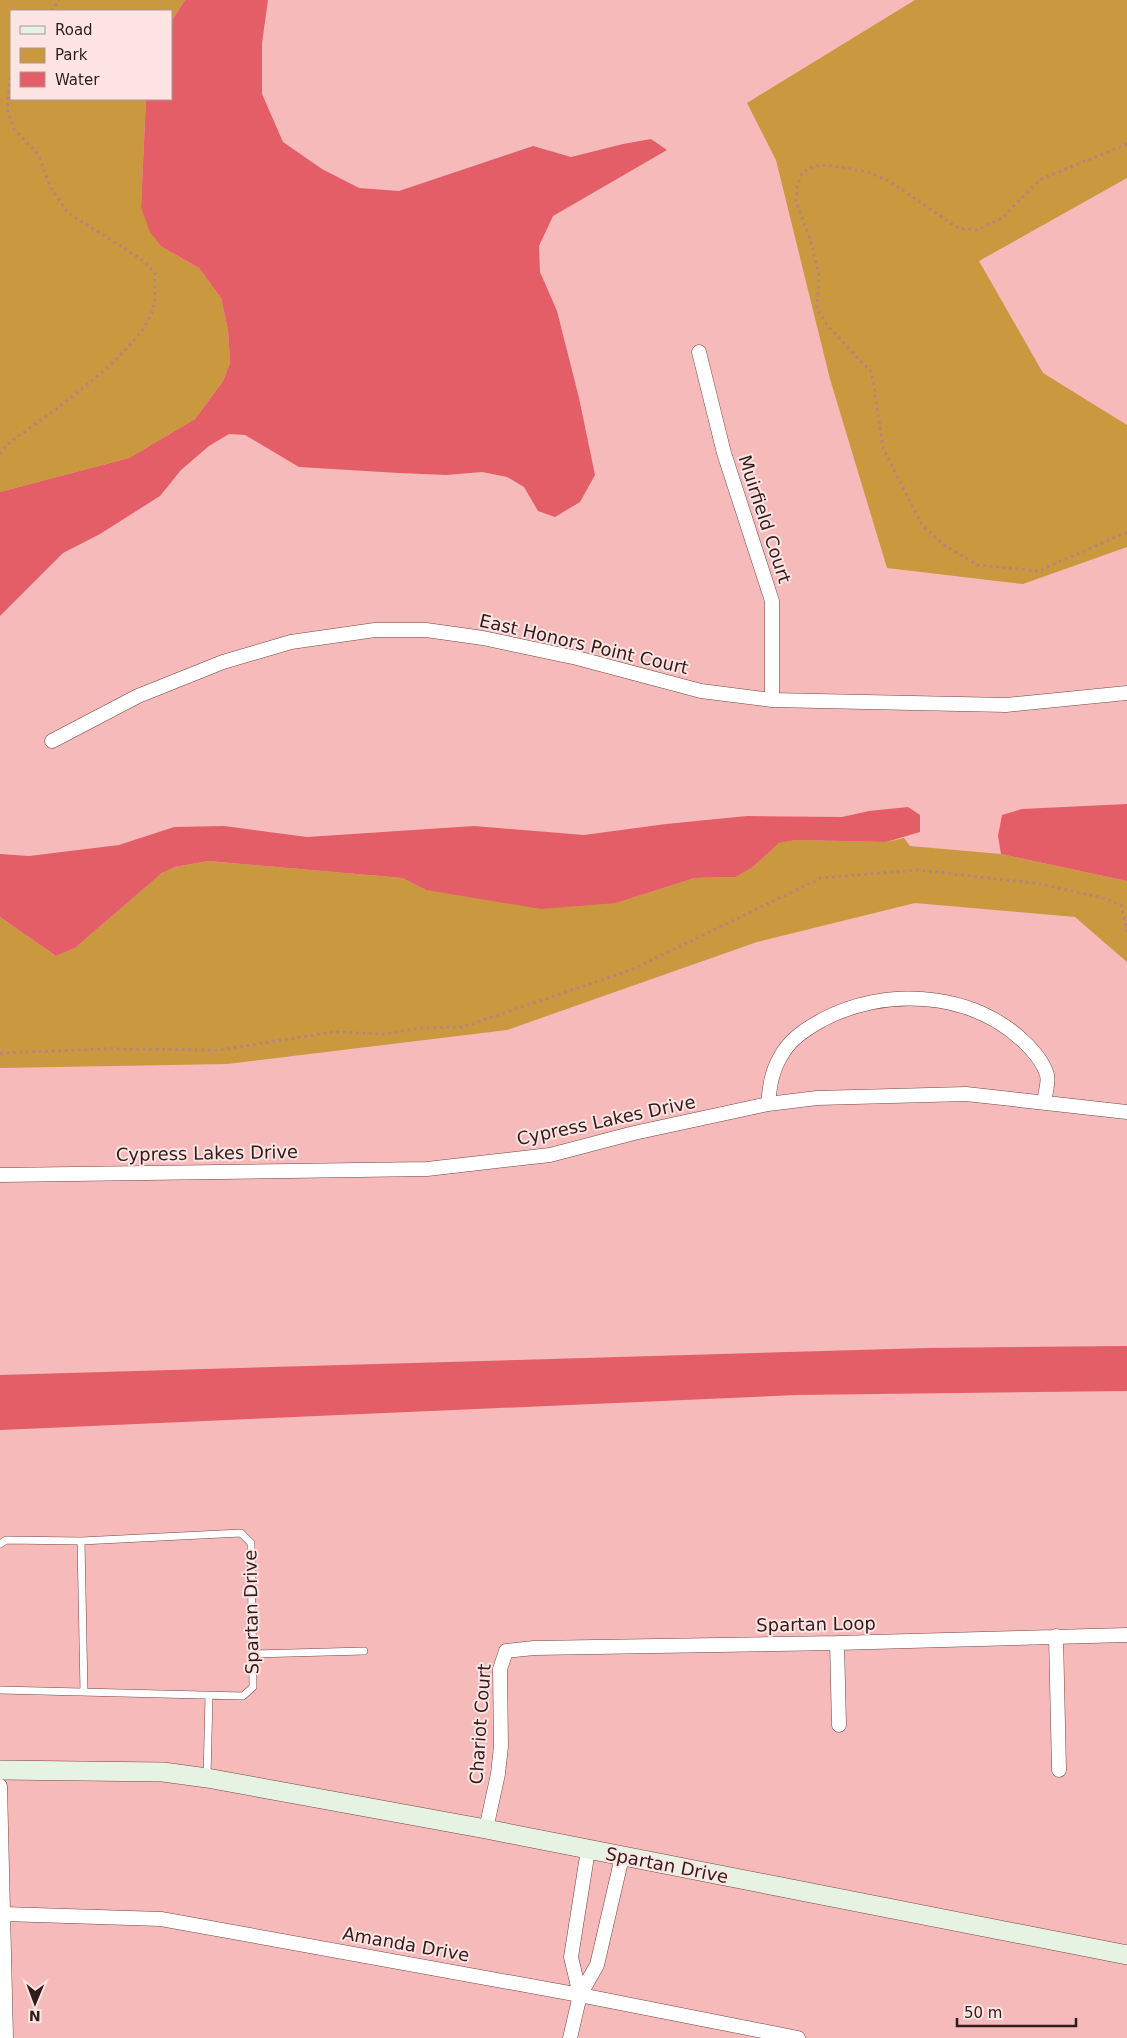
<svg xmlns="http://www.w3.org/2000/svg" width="1127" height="2038" viewBox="0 0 1127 2038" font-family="'DejaVu Sans',sans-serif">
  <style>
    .green { fill: #ca983e }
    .water { fill: #e45e67 }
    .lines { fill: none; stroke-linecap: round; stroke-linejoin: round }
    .lane-casing { stroke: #764545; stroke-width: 8 }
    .street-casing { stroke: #764545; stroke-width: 15 }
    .secondary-casing { stroke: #764545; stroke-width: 20 }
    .path { stroke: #b28483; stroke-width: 3; stroke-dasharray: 2.5 4; stroke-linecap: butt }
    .lane { stroke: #fff; stroke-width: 7 }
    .street { stroke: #fff; stroke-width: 14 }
    .secondary { stroke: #e6f3e2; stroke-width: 19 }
    .labels { text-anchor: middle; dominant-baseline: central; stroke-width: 4; stroke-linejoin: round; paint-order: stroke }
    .street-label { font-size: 18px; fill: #311c1c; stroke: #fee5e4 }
  </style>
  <rect width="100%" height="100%" fill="#f5bab9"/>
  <!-- green -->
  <path class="green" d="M0 0H185L171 22V11H11V99H146L141 207 162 247 199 268 221 298 228 330 230 363 223 381 195 419 129 458 0 492Z
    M915 0H1127V178L979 261 1043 373 1127 425V547L1023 584 887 568 830 379 776 160 747 103Z
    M904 838 910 846 1001 854 1127 881V962L1075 917 915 903 757 942 507 1030 227 1064 0 1068V917L56 956 75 948 162 873 175 867 208 861 402 878 426 890 616 903 695 878 736 877 753 867 779 843 796 840 886 842Z"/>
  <!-- water -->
  <path class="water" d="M185 0H268L262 43V94L283 142 322 169 359 188 399 191 533 146 571 157 623 144 651 139 667 150 553 216 539 246 540 272 557 311 579 398 595 475 580 502 555 517 538 511 524 487 507 477 482 472 446 475 399 473 299 467 245 435 229 434 209 446 181 470 160 496 100 534 63 553 0 616V492L129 458 195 419 223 381 230 363 228 330 221 298 199 268 162 247 150 232 141 207 146 99H171V22Z
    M1127 804V881L1001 854 998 836 1002 815 1022 809Z
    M908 807 920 815V832L886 842 796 840 779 843 753 867 736 877 695 878 616 903 541 909 426 890 402 878 208 861 175 867 162 873 75 948 56 956 0 917V854L29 856 119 845 174 827 224 826 307 837 474 826 584 835 666 824 747 816 842 817 869 811Z
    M1127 1346V1391L796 1395 0 1430V1375L927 1348Z"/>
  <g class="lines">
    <!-- lane casing -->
    <g class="lane-casing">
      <path id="lane" d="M81 1541 84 1692
        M0 1544 6 1540 81 1541 241 1533 251 1543 253 1687 243 1696 0 1690
        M252 1654 364 1651
        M207 1777 209 1696"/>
    </g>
    <!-- street casing -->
    <g class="street-casing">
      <path id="street" d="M699 352 724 453 772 601V700
        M52 741 138 696 223 662 291 642 375 630H426L483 638 577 658 701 691 772 700 1006 705 1127 693
        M768 1104C770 1083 772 1069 784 1051 793 1037 808 1028 822 1020 883 987 968 991 1021 1039 1032 1049 1043 1061 1047 1075 1049 1083 1045 1094 1044 1102
        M0 1175 427 1169 550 1155 634 1133 768 1104 817 1098 966 1094 1127 1112
        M1056 1636 1059 1770
        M837 1643 839 1725
        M0 1786 6 2038
        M486 1829 498 1774 501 1746 500 1669 506 1651 534 1648 837 1643 1127 1635
        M4 1914 161 1919 580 1995 798 2038
        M580 1995 571 1957 588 1850
        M570 2038 580 1995 597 1965 622 1857"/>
    </g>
    <!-- secondary casing -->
    <g class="secondary-casing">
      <path id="secondary" d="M0 1770 163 1772 207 1778 486 1829 1127 1955"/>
    </g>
    <!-- path -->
    <path class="path" d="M51 11 59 0
      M1127 144 1039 180 1002 218 977 230 958 228 889 181 868 172 828 165 814 166 802 173 797 186 796 202 811 241 819 276 817 309 827 325 872 373 883 448 922 525 944 545 977 565 1039 571 1127 532
      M0 454 8 444C45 416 147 349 154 304 156 295 154 283 155 273L141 259 68 213 50 186 38 154 14 129 7 109 11 73
      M0 1053 103 1049 219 1050 333 1032 384 1034 421 1028 463 1027 631 970 821 878 917 870 1041 884 1107 899 1121 905 1127 931"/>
    <!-- lane -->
    <use href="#lane" class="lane"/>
    <!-- street -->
    <use href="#street" class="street"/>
    <!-- secondary -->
    <use href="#secondary" class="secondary"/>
  </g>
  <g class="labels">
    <!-- street labels -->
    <g class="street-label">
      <text transform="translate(765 519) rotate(72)">Muirfield Court</text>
      <text transform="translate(584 644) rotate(13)">East Honors Point Court</text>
      <text transform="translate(606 1120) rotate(-12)">Cypress Lakes Drive</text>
      <text transform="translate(207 1153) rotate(-1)">Cypress Lakes Drive</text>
      <text transform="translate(251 1612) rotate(-91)">Spartan Drive</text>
      <text transform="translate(816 1624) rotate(-1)">Spartan Loop</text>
      <text transform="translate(480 1724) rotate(-86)">Chariot Court</text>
      <text transform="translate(667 1865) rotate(11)">Spartan Drive</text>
      <text transform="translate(406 1944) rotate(10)">Amanda Drive</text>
    </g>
  </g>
  <!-- legend -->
  <rect x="10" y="10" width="162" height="90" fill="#fee5e4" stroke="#ac9594"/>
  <rect x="20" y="26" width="25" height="8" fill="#e6f3e2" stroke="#ac9594"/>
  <text x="55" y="35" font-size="15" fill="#311c1c">Road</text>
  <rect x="20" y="48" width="25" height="15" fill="#ca983e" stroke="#ac9594"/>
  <text x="55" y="60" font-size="15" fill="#311c1c">Park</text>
  <rect x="20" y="72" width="25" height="15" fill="#e45e67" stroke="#ac9594"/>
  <text x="55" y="85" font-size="15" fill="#311c1c">Water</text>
  <!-- north arrow -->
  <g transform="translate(35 2003) rotate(181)" stroke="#fee5e4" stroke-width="4" paint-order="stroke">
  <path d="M0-4L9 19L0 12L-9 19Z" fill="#311c1c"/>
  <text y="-8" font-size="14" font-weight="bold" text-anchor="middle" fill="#311c1c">N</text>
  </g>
  <!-- scale -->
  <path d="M957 2018v8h119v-8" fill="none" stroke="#311c1c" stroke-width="2.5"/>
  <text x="964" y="2018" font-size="15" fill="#311c1c" stroke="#fee5e4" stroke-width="4" paint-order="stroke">50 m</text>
</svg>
